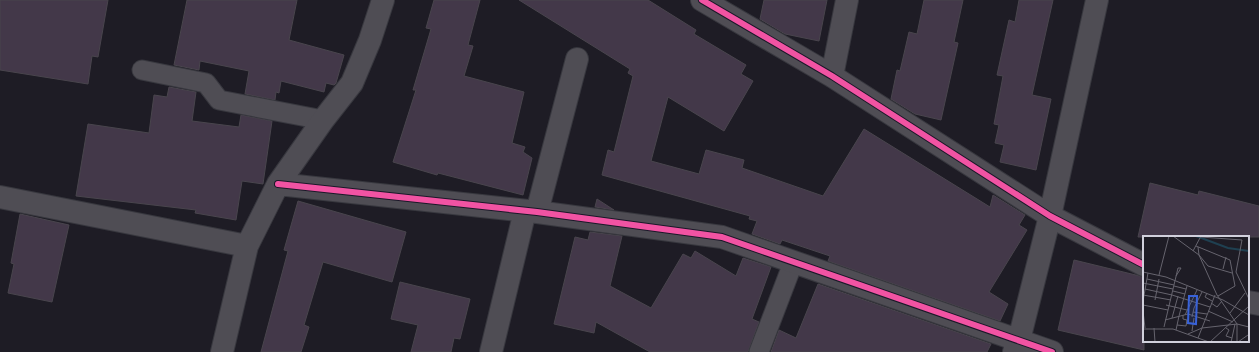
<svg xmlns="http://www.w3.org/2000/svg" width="1259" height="352" viewBox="0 0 1259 352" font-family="'Golos Text',sans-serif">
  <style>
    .building { fill: #433849; stroke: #49454d }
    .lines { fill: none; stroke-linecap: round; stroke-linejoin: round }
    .service-casing { stroke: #38383f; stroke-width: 21 }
    .minor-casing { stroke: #38383f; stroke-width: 24 }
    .service { stroke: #4f4d54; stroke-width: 19 }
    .minor { stroke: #4f4d54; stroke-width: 22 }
    .cycleway-casing { stroke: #1b1829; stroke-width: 8 }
    .cycleway { stroke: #f153a3; stroke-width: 6 }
    .inset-river { fill: none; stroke: #1f4051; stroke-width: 2 }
    .inset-road { fill: none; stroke: #66646e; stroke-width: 1 }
    .view { fill: #3862d9; fill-opacity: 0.15; stroke: #3862d9; stroke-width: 2 }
    .inset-edge { fill: none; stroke: #d1d0dc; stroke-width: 2 }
  </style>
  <rect width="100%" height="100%" fill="#1e1c25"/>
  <!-- building -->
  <path class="building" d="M0 0H108L98 57 92 56 88 84 0 70Z
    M187 0H297L289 40 344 55 336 83 334 85 326 83 324 92 281 81 279 93 276 92 275 100 245 94 249 71 200 61 199 70 174 65Z
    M434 0H480L468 45 473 46 464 76 524 92 512 143 525 147 523 152 532 158 523 195 438 173 437 175 393 162 416 90H413L431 29 426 28Z
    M519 0H648L696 30 694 34 746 65 741 74 753 81 724 131 668 97 651 161 699 174 706 150 744 160 742 168 823 196 864 129 990 207 993 195 1025 215 1019 225 1027 230 989 292 1008 304 1000 321 828 261 830 256 782 240 780 244 752 234 757 221 749 219 750 216 602 175 608 150 614 152 633 76 628 73 630 69Z
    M764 0H827L819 41 785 34 760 19Z
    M924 0H963L954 42 958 43 941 120 915 114 891 99 897 70 900 71 909 32 917 34Z
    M1019 0H1053L1032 95 1051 99 1036 170 1000 162 1004 145 995 143 999 125 994 124 1003 76 997 75 1009 20 1015 22Z
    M169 87 196 92 192 121 239 127 241 115 272 121 263 184 242 181 236 220 195 213 196 210 76 196 88 124 149 133 154 95 167 97Z
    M1150 183 1198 195 1199 191 1259 206V237H1138Z
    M597 199 614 210 595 207Z
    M298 201 406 232 392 282 323 262 304 325 309 327 301 352H261L288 251 284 250Z
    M20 214 69 225 52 302 8 293 14 264 11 263Z
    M590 232 622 236 610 286 651 308 683 254 691 258 695 251 736 276 743 258 771 267 752 319 759 322 748 352H650L596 322 594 333 554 324 575 237 588 240Z
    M1074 260 1144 277V350L1058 330Z
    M400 282 470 299 460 339 454 338 451 352H411L418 325 391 319Z
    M818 284 991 344 987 352H771L779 330 796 338Z"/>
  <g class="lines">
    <!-- service casing -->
    <g class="service-casing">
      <path id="service" d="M142 70 206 83 219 100 323 120
        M759 352 793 263"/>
    </g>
    <!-- minor casing -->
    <g class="minor-casing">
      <path id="minor" d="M702 0 832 76 1050 216 1144 265
        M832 76 847 0
        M278 184 537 212 722 237 1052 352
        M0 197 247 246
        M537 212 577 59
        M1248 302 1259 304
        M222 352 247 246 278 184 323 120 352 83 370 40 383 0
        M491 352 525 211
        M1014 352 1019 340 1050 216 1097 0"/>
    </g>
    <!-- service -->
    <use href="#service" class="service"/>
    <!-- minor -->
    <use href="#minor" class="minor"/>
    <!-- cycleway casing -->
    <g class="cycleway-casing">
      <path id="cycleway" d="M702 0 832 76 1050 216 1144 265
        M278 184 537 212 722 237 1052 352"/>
    </g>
    <!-- cycleway -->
    <use href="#cycleway" class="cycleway"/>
  </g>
  <!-- overview -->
  <g transform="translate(1143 236)">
    <rect width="106" height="106" fill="#1e1c25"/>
    <path class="inset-river" d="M53 0 85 12 106 15"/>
    <path class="inset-road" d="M30 0 56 19 74 59 94 88V106M58 1 99 4 93 36 106 63M53 10 87 24 92 50 75 60M55 11 56 19 65 30 89 37M50 15 58 0M80 33 83 21M0 36 23 41 80 64 106 79M16 39 26 0M4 43 31 49M0 47 30 53M31 50 43 53M2 53 29 59M30 55 42 58M64 57 62 61 69 65M0 59 28 64M29 59 67 71M12 64 16 43M0 65 5 37M68 67 74 71 79 65M0 69 25 74M23 69 44 74M0 75 2 92M65 75 90 86M50 76 64 78M87 77 102 57M42 79 54 54M36 80 44 50M49 81 51 72 59 56M29 82 35 60M22 84 45 78 67 85M34 89 43 90 44 84 40 83V79M21 91 35 32H38L33 40M11 92 12 106M59 92 94 88 106 91M83 92 86 94 83 100 89 102 88 106M0 93H30L66 106M33 94 36 80M49 95 51 82M45 98 59 92M55 102 72 59M89 102 92 88M67 106 106 70M95 106 105 99"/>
    <path class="view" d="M46 60H54L53 88 45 87Z"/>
    <rect width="106" height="106" class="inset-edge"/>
  </g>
</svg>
